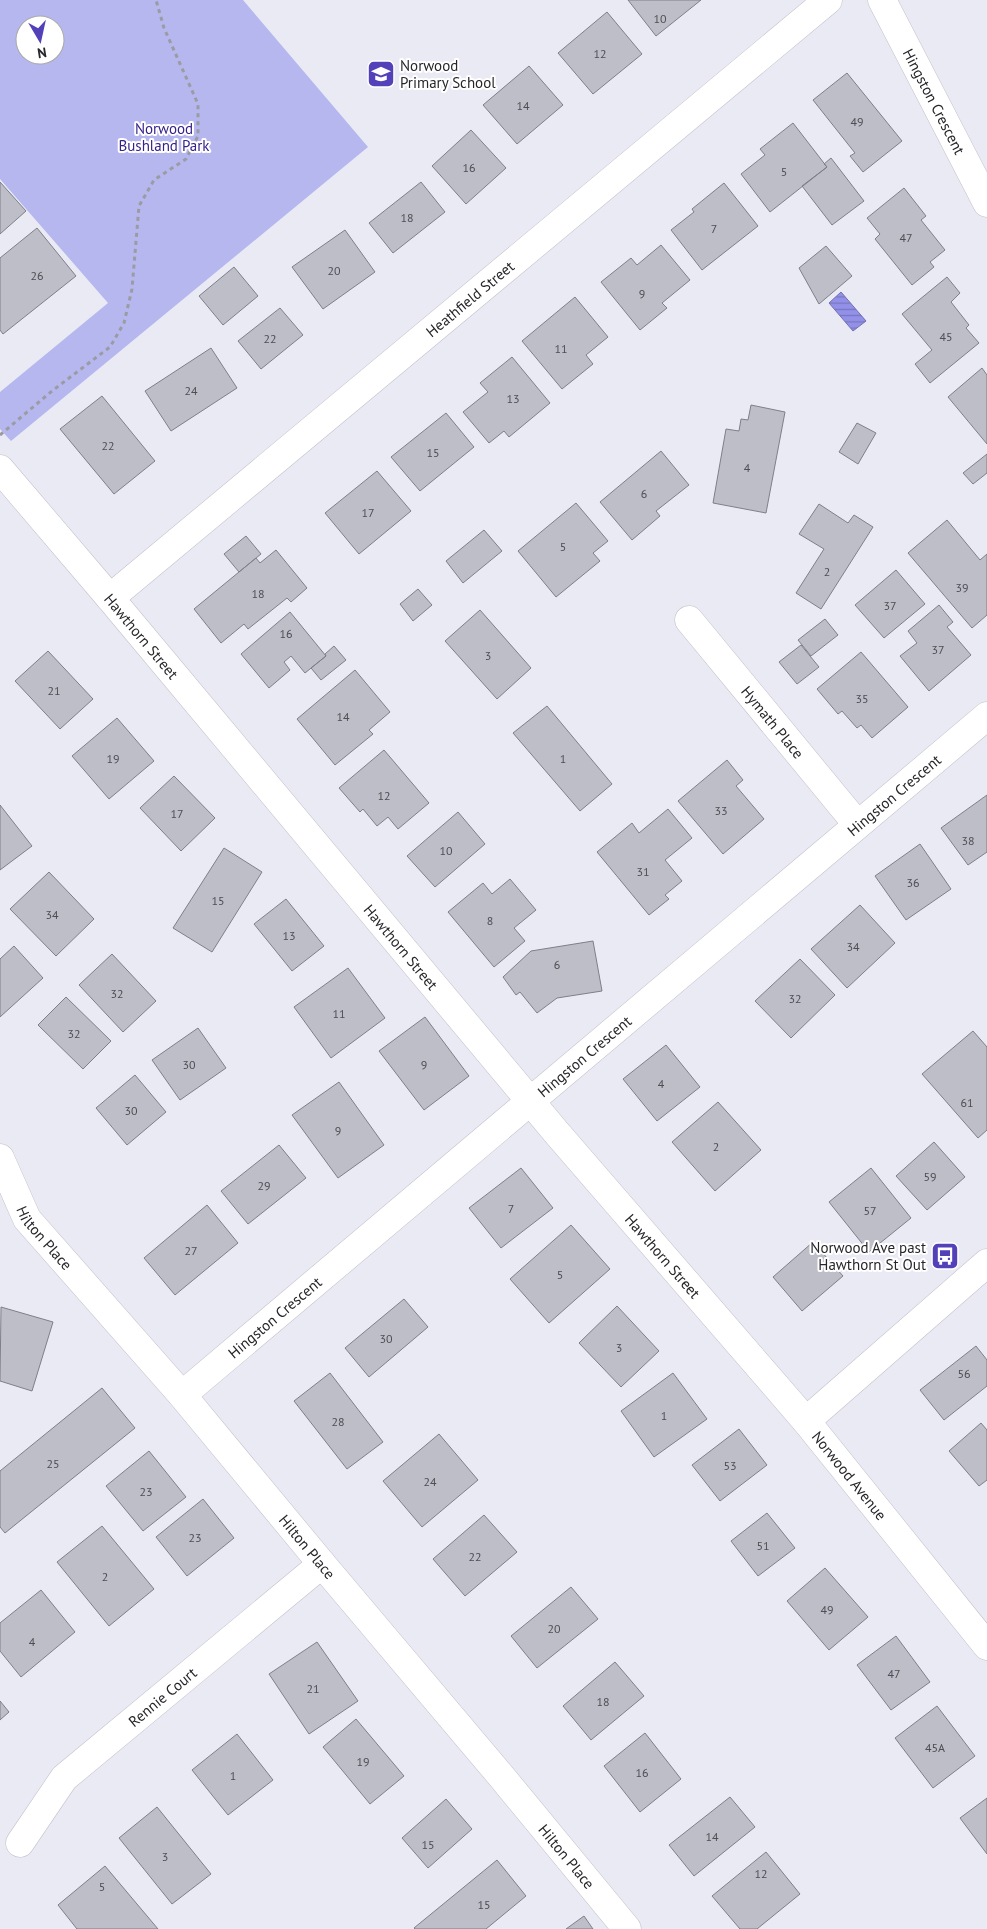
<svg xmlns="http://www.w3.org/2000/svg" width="987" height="1929" viewBox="0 0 987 1929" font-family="'PT Sans',sans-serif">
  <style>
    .green { fill: #b6b7ee; fill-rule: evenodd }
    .water { fill: url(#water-rules); stroke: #7270b0 }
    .building { fill: #bebec8; stroke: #7e7f88 }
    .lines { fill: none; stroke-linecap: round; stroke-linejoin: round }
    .minor-casing { stroke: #c1c1cb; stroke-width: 29 }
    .path { stroke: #9b9ba3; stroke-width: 3; stroke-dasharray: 4 4; stroke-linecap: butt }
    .minor { stroke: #fff; stroke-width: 28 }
    .labels { text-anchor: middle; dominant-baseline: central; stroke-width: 4; stroke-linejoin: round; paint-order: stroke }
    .number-label { font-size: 12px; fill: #4d4d52 }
    .poi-label { font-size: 15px; fill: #27272b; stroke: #fff; text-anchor: start }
    .street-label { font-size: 15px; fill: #27272b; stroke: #fff }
    .park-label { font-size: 15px; fill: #362289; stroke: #fff }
  </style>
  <defs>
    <pattern id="water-rules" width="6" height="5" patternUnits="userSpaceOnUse" patternTransform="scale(1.25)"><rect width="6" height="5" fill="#9290e9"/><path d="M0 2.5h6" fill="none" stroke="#7776bd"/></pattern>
  </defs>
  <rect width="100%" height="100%" fill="#eaeaf5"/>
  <!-- green -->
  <path class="green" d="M0 0H243L368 147 11 441 0 429V392L108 303 0 179ZM25 25H55V55H25Z"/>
  <!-- water -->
  <path class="water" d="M841 292 866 321 853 331 829 303Z"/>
  <!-- building -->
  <path class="building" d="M628 0H701L656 36Z
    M607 12 642 54 593 94 558 53Z
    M529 66 563 105 517 144 483 105Z
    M847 73 902 141 863 172 850 156 855 153 813 100Z
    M793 123 827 167 770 212 741 174 765 155 760 149Z
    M471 130 506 168 466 204 432 166Z
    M831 158 864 201 832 225 802 186 827 167 824 164Z
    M0 182 26 211 0 234Z
    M421 182 445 212 393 253 369 223Z
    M724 183 758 226 702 270 671 230 694 212 692 209Z
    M904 188 926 216 921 220 945 250 930 262 934 267 912 285 875 239 880 234 867 218Z
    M37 228 76 276 3 334 0 330V258Z
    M345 230 375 272 323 309 292 267Z
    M661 245 690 280 662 303 667 308 640 330 601 282 631 258 637 265Z
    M826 246 852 276 819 304 799 268Z
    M234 267 258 296 223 325 199 296Z
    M947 277 960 293 951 302 969 325 966 328 979 343 930 383 915 364 932 350 902 314Z
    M575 297 608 337 586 355 593 364 562 389 522 341Z
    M280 308 303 335 261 369 238 341Z
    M211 348 237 388 171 431 145 391Z
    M512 357 550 403 509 437 504 431 489 443 463 412 488 392 480 383Z
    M982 368 987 375V444L948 397Z
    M102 396 155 461 114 494 60 429Z
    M751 405 785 412 766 513 713 503 726 429 739 431 741 419 748 420Z
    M446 413 474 447 420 491 391 457Z
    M857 423 876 433 858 464 839 452Z
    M661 451 689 485 656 511 660 516 632 540 600 502Z
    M987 454V473L973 484 963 473Z
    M377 471 411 511 359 554 325 513Z
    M576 503 608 541 593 553 600 561 556 597 518 551Z
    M819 504 848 523 854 515 873 527 821 609 796 593 824 549 799 534Z
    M947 520 980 560 987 554V615L972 628 908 553Z
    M484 530 502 551 463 583 446 561Z
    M246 536 261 554 239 572 224 554Z
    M276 550 307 588 291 602 287 598 248 629 244 624 221 643 194 609 256 558 260 563Z
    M896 570 925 604 884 638 855 605Z
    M418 589 432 605 413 621 400 604Z
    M939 605 953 622 947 627 971 655 929 691 900 656 917 643 908 631Z
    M480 610 531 668 497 699 445 641Z
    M290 612 326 656 305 673 291 656 284 662 290 670 269 688 241 654Z
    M825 619 838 635 811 656 798 640Z
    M801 645 819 667 797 684 779 662Z
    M334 646 346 660 321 680 311 668 326 656 325 654Z
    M48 651 93 699 60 729 15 681Z
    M861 652 908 707 872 738 861 725 857 728 842 711 838 714 817 689Z
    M355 670 390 712 369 730 373 734 335 765 297 719Z
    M547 706 612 784 580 811 513 733Z
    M117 718 154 761 109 799 72 756Z
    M384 750 429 803 398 829 388 817 377 826 363 809 360 812 339 788Z
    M727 760 743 780 736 786 764 819 723 854 678 801Z
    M174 776 215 818 181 851 140 808Z
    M987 795V852L968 865 941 828Z
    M0 805 32 846 0 870Z
    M668 809 692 838 665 860 682 881 665 895 669 899 649 915 597 852 632 823 639 833Z
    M458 812 485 844 435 887 407 856Z
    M920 844 951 889 906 920 875 876Z
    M224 848 262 872 212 952 173 928Z
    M49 872 94 919 56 956 10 909Z
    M510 879 536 910 514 928 525 941 494 967 448 912 483 883 492 894Z
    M286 899 324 946 292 971 254 924Z
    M860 905 895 943 847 988 811 949Z
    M593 941 602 991 557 998 537 1013 520 992 516 995 503 977 531 951Z
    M14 946 43 978 0 1017V959Z
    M112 954 156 1001 123 1032 79 985Z
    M800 959 835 995 791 1038 755 1001Z
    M348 968 385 1018 331 1058 294 1007Z
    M66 997 111 1041 83 1069 38 1025Z
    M425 1017 469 1076 424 1110 379 1051Z
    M198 1028 226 1068 180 1100 152 1060Z
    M973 1031 987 1047V1130L978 1138 922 1074Z
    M666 1045 700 1087 657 1121 623 1079Z
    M135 1075 166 1112 127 1145 96 1108Z
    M339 1082 384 1145 338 1178 292 1115Z
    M718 1102 761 1150 715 1191 672 1142Z
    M934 1142 965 1177 927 1210 896 1176Z
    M279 1145 306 1178 248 1224 221 1191Z
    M521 1168 553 1208 501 1248 469 1208Z
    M871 1168 911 1218 869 1252 829 1202Z
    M207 1205 238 1243 175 1295 144 1258Z
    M571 1225 610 1269 549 1323 510 1279Z
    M813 1242 843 1276 802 1311 773 1277Z
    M404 1299 428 1327 369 1377 345 1348Z
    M617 1306 659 1351 621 1387 579 1343Z
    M1 1307 53 1322 32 1391 0 1381Z
    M976 1346 987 1360V1386L944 1420 920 1390Z
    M330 1373 383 1442 347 1469 294 1401Z
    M673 1373 707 1419 654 1457 621 1411Z
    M102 1388 135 1428 5 1533 0 1527V1471Z
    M981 1423 987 1430V1480L979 1486 949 1451Z
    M739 1429 767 1465 720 1501 692 1465Z
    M439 1434 478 1480 422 1527 383 1481Z
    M149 1451 186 1497 143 1531 106 1486Z
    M203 1499 234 1538 187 1576 156 1537Z
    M767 1513 795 1548 758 1576 731 1541Z
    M484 1515 517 1552 465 1596 433 1559Z
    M102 1526 154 1589 109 1626 57 1562Z
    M825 1568 868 1617 829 1650 787 1601Z
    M571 1587 598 1619 537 1668 511 1636Z
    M41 1590 75 1632 21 1677 0 1651V1623Z
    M896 1636 930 1682 891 1710 857 1665Z
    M317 1642 358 1701 309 1734 269 1674Z
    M615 1662 644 1696 591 1740 563 1706Z
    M0 1701 9 1712 0 1720Z
    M937 1706 975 1756 933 1788 895 1738Z
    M356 1719 404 1776 370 1804 323 1747Z
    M645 1733 681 1779 640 1812 604 1766Z
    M237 1734 273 1780 228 1815 192 1770Z
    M730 1797 755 1827 694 1876 669 1845Z
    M987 1798V1854L960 1818Z
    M446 1799 472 1829 428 1868 402 1838Z
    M157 1807 211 1874 172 1904 119 1838Z
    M766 1852 800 1894 757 1929H740L712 1896Z
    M497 1860 526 1896 486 1929H415L414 1928Z
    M105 1866 158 1929H77L58 1905Z
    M584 1916 593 1929H566Z"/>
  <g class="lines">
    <!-- minor casing -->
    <g class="minor-casing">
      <g id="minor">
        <path id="s1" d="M882 0 987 203"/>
        <path id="s2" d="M0 469 110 598 556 1132 806 1421"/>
        <path id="s3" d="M110 598 828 0"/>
        <path id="s4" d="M689 620 857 824"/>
        <path id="s5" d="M0 1158 27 1219 182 1395 322 1564 501 1776 627 1929"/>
        <path id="s6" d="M987 1263 806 1421 987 1646"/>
        <path id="s7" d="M182 1395 987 716"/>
        <path id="s8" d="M20 1843 64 1778 322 1564"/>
      </g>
    </g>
    <!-- path -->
    <path class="path" d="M0 435 52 391 110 347 124 323 132 289 139 206 154 180 186 159 198 136V104L164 28 156 0"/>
    <!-- minor -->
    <use href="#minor" class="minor"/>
  </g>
  <!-- icons -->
  <defs>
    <g id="school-square" transform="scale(1.4375)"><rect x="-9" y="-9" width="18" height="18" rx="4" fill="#5241b8" stroke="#fff"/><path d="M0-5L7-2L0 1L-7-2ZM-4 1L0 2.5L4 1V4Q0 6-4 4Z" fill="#fff"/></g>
    <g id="bus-square" transform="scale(1.4375)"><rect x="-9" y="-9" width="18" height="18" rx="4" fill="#5241b8" stroke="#fff"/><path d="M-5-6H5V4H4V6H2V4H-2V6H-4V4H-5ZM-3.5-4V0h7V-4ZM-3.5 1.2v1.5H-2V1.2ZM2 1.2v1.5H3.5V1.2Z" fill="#fff"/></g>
  </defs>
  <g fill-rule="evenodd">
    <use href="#school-square" x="381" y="74"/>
    <use href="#bus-square" x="945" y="1256"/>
  </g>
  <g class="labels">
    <!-- number labels -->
    <g class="number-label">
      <text x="660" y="18">10</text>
      <text x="600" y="53">12</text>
      <text x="523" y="105">14</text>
      <text x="857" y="121">49</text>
      <text x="469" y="167">16</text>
      <text x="784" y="171">5</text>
      <text x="407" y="217">18</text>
      <text x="714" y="228">7</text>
      <text x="906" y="237">47</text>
      <text x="334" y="270">20</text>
      <text x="37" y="275">26</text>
      <text x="642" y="293">9</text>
      <text x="946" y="336">45</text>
      <text x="270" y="338">22</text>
      <text x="561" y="348">11</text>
      <text x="191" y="390">24</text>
      <text x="513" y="398">13</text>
      <text x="108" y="445">22</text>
      <text x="433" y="452">15</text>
      <text x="747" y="467">4</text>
      <text x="644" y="493">6</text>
      <text x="368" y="512">17</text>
      <text x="563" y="546">5</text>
      <text x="827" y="571">2</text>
      <text x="962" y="587">39</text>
      <text x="258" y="593">18</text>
      <text x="890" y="605">37</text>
      <text x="286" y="633">16</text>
      <text x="938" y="649">37</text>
      <text x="488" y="655">3</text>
      <text x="54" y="690">21</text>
      <text x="862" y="698">35</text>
      <text x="343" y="716">14</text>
      <text x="113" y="758">19</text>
      <text x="563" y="758">1</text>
      <text x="384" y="795">12</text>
      <text x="721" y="810">33</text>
      <text x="177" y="813">17</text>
      <text x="968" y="840">38</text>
      <text x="446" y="850">10</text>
      <text x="643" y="871">31</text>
      <text x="913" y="882">36</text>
      <text x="218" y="900">15</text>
      <text x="52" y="914">34</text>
      <text x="490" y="920">8</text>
      <text x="289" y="935">13</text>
      <text x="853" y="946">34</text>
      <text x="557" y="964">6</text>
      <text x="117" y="993">32</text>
      <text x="795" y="998">32</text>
      <text x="339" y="1013">11</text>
      <text x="74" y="1033">32</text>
      <text x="189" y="1064">30</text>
      <text x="424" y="1064">9</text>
      <text x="661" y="1083">4</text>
      <text x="967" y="1102">61</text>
      <text x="131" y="1110">30</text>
      <text x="338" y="1130">9</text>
      <text x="716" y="1146">2</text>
      <text x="930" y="1176">59</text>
      <text x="264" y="1185">29</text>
      <text x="511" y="1208">7</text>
      <text x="870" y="1210">57</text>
      <text x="191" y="1250">27</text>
      <text x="560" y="1274">5</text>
      <text x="386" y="1338">30</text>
      <text x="619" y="1347">3</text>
      <text x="964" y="1373">56</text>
      <text x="664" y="1415">1</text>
      <text x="338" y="1421">28</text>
      <text x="53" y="1463">25</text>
      <text x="730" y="1465">53</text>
      <text x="430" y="1481">24</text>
      <text x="146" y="1491">23</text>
      <text x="195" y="1537">23</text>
      <text x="763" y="1545">51</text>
      <text x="475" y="1556">22</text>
      <text x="105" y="1576">2</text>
      <text x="827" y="1609">49</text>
      <text x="554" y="1628">20</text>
      <text x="32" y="1641">4</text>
      <text x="894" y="1673">47</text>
      <text x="313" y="1688">21</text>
      <text x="603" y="1701">18</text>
      <text x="935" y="1747">45A</text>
      <text x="363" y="1761">19</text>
      <text x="642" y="1772">16</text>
      <text x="233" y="1775">1</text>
      <text x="712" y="1836">14</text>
      <text x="428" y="1844">15</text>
      <text x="165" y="1856">3</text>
      <text x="761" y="1873">12</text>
      <text x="102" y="1886">5</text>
      <text x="484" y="1904">15</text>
    </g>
    <!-- poi labels -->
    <g class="poi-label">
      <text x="400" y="65">Norwood<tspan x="400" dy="17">Primary School</tspan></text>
      <text x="926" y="1247" text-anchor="end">Norwood Ave past<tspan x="926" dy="17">Hawthorn St Out</tspan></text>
    </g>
    <!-- street labels -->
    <g class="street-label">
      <text stroke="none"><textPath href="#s1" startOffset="114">Hingston Crescent</textPath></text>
      <text stroke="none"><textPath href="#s3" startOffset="468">Heathfield Street</textPath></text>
      <text stroke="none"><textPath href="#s2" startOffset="219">Hawthorn Street</textPath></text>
      <text stroke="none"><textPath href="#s4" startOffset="132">Hymath Place</textPath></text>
      <text stroke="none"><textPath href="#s7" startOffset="931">Hingston Crescent</textPath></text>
      <text stroke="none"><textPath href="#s2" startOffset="624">Hawthorn Street</textPath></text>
      <text stroke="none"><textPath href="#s7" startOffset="526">Hingston Crescent</textPath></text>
      <text stroke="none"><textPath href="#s5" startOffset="92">Hilton Place</textPath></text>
      <text stroke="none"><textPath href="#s2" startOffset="1029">Hawthorn Street</textPath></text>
      <text stroke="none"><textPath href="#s7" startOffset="121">Hingston Crescent</textPath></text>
      <text stroke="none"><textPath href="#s6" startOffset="310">Norwood Avenue</textPath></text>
      <text stroke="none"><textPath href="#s5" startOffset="498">Hilton Place</textPath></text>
      <text stroke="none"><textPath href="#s8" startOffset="206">Rennie Court</textPath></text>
      <text stroke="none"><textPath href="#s5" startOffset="902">Hilton Place</textPath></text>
    </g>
    <!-- park labels -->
    <g class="park-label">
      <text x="164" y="128">Norwood<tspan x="164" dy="17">Bushland Park</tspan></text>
    </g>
  </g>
  <!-- north arrow -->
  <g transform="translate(40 40) rotate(171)"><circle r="24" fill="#ffffff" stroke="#a9a9aa"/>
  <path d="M0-4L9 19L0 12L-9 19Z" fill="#5241b8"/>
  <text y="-8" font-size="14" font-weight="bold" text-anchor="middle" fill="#27272b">N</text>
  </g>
</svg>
